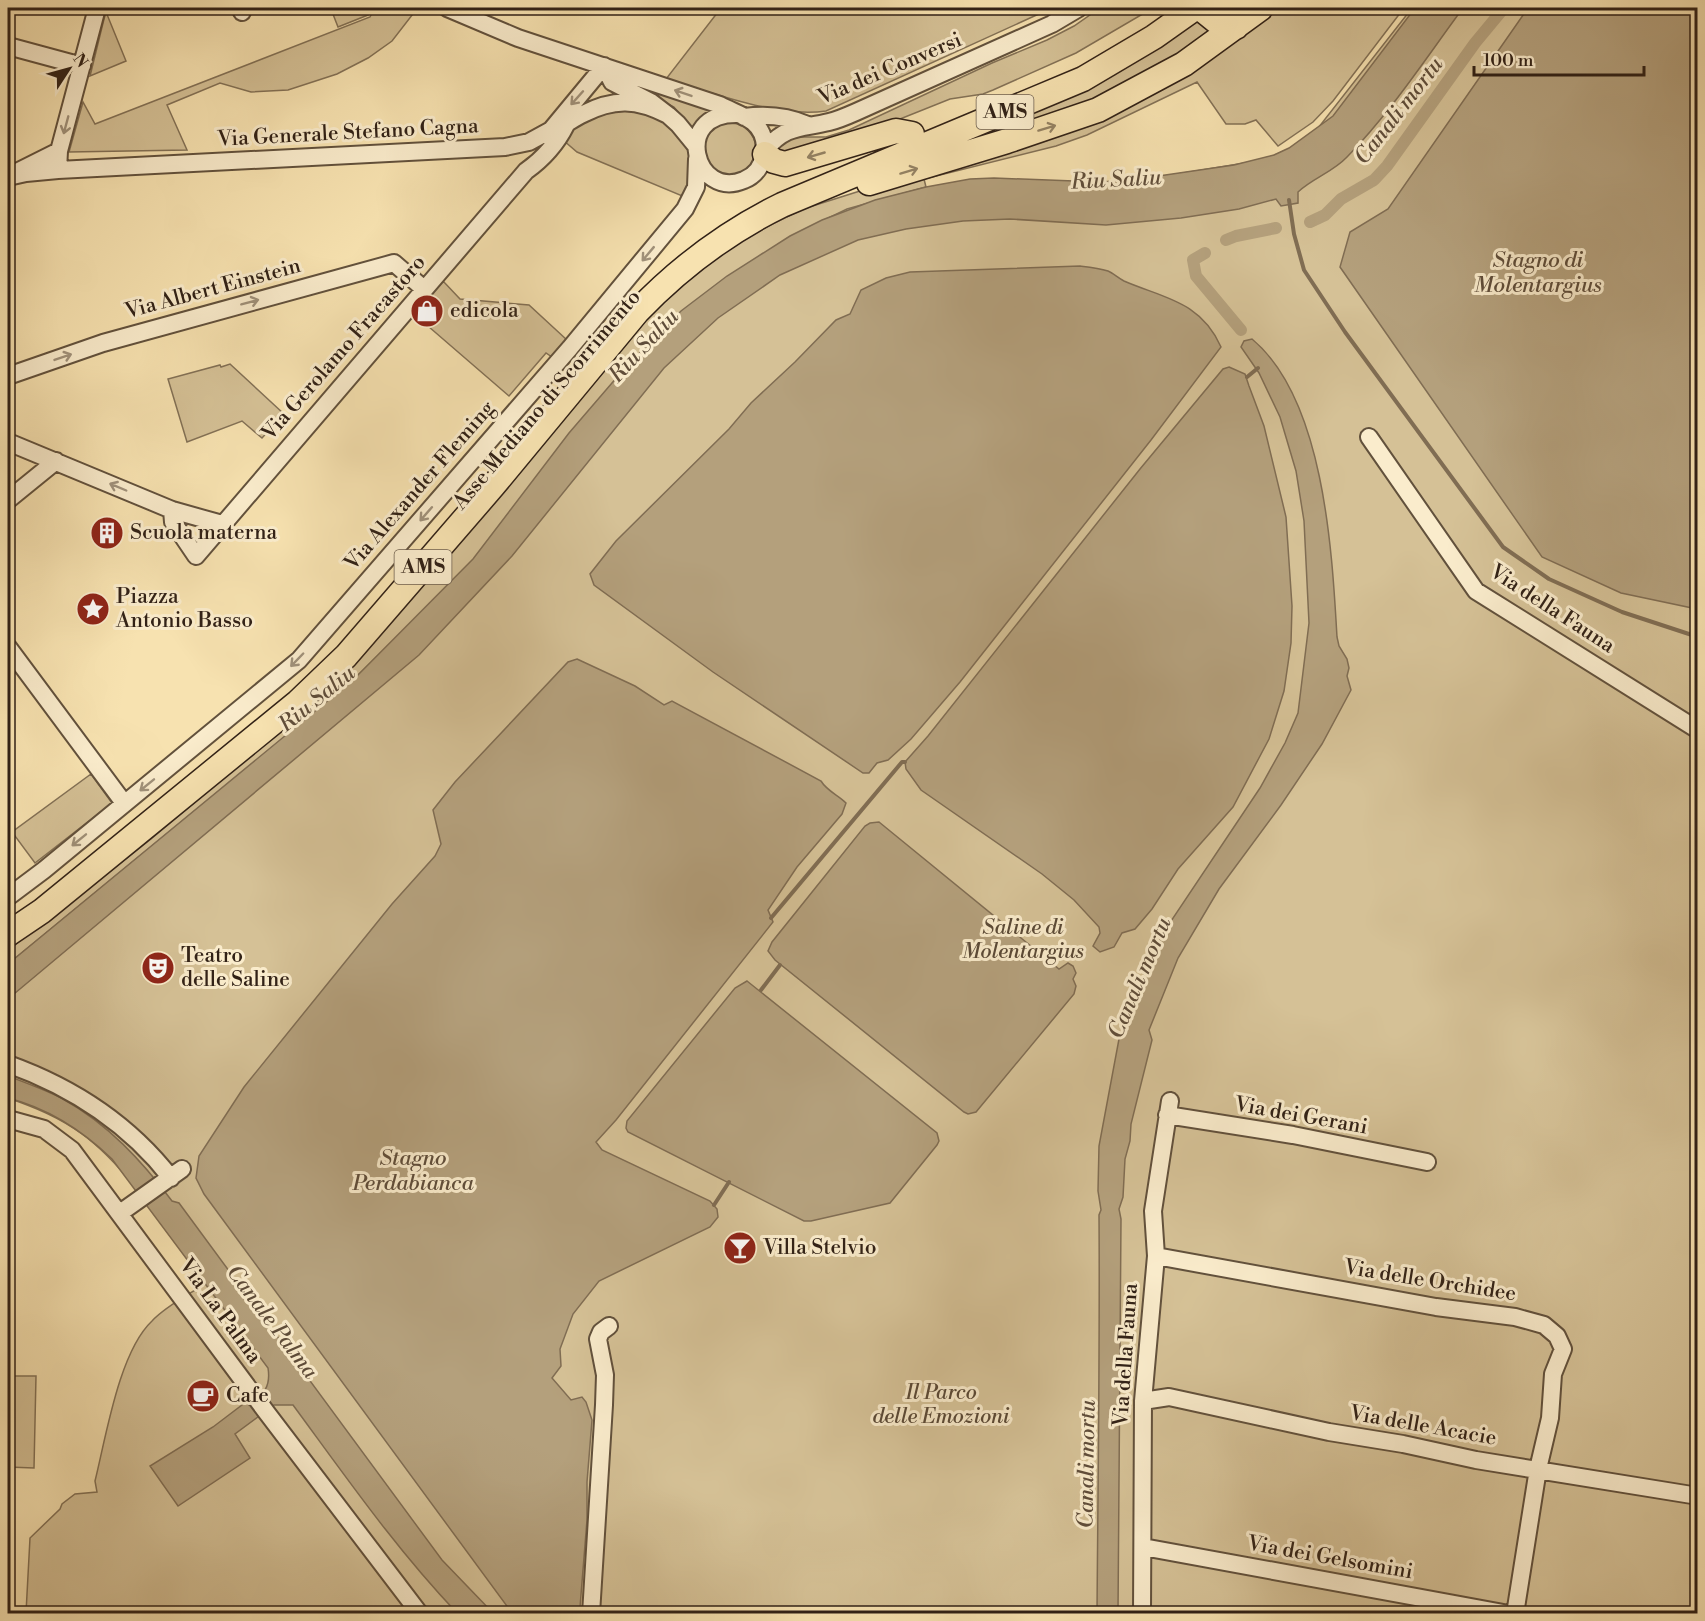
<svg xmlns="http://www.w3.org/2000/svg" width="1705" height="1621" viewBox="0 0 1705 1621" font-family="'Libre Bodoni',serif">
  <style>
    .green { fill: #d5c196; stroke: #837156; stroke-width: 1.5 }
    .water { fill: #b4a07c; stroke: #806d53; stroke-width: 1.5 }
    .lines { fill: none; stroke-linecap: round; stroke-linejoin: round }
    .stream { stroke: #806d53; stroke-width: 4 }
    .canal { stroke: #b4a07c; stroke-width: 12 }
    .minor-casing { stroke: #62513c; stroke-width: 20 }
    .highway-casing { stroke: #312116; stroke-width: 27 }
    .minor { stroke: #faeccc; stroke-width: 16 }
    .highway { stroke: #f7e2b0; stroke-width: 24 }
    .oneway { stroke: #a0917a }
    .oneway2 { stroke: #948263 }
    .labels { text-anchor: middle; dominant-baseline: central; stroke-width: 6; stroke-linejoin: round; paint-order: stroke }
    .shield { fill: #faeccc; stroke: #6d5e4d; stroke-width: 1.5 }
    .shield-label { font-size: 20px; font-weight: bold; fill: #312116 }
    .street-label { font-size: 21px; fill: #312116; stroke: #faeccc }
    .poi-label { font-size: 21px; fill: #312116; stroke: #faeccc; text-anchor: start }
    .park-label { font-size: 21px; font-style: italic; fill: #5a4936; stroke: #faeccc }
    .water-label { font-size: 22px; font-style: italic; fill: #5f4d3a; stroke: #faeccc }
  </style>
  <rect width="100%" height="100%" fill="#f7e2b0"/>
  <filter id="stains"><feTurbulence type="fractalNoise" baseFrequency=".00333" numOctaves="4"/><feColorMatrix values="0 0 0 0 .2 0 0 0 0 .09 0 0 0 0 .02 0 0 0 .5 -.17"/></filter>
  <radialGradient id="worn" r=".72"><stop offset=".6" stop-color="#630" stop-opacity="0"/><stop offset="1" stop-color="#630" stop-opacity=".3"/></radialGradient>
  <!-- green -->
  <path class="green" d="M335 8H365L368 15 338 27 331 9Z
    M375 8H412L416 10 392 41 368 58 337 74 288 90 251 92 220 83 167 105 187 150 69 152 83 102 95 124 370 17Z
    M721 8H1052L826 111C776 118 714 93 666 79Z
    M1100 8H1153L1076 53 993 90 983 94 950 99 870 131 784 154 778 149 779 143 796 137H826L849 130 992 63 1047 40 1074 26Z
    M1183 8 1215 31 1104 100 903 166 961 138Z
    M1273 8H1404L1333 101 1313 122 1278 146 1256 120 1245 124H1226L1197 82 1087 135 1056 146 924 179 926 187 847 209 814 225 1110 185 1263 160 1291 148 1315 132 1412 8H1697V1613H26L30 1538 60 1509 62 1504 75 1494 97 1492 95 1481C106 1437 119 1352 152 1321 166 1306 188 1295 205 1284 169 1235 130 1169 82 1134 59 1117 34 1107 8 1098V971L301 729 394 643 410 624 354 679 297 727 8 964V952L23 937 75 899 151 839 282 729 656 302 718 251 803 209 920 172 1152 92 1200 68 1228 42Z
    M106 12 126 61 90 76 104 19Z
    M621 80 710 110 709 113 693 130 674 107Z
    M624 107 671 123 682 139 691 157 687 198 577 152 563 140 580 122Z
    M704 149a26 26 0 1 1 52 0a26 26 0 1 1-52 0Z
    M443 281 460 299 529 305 567 340 552 357 546 353 509 396 414 314Z
    M230 364 284 414 262 438 242 421 187 442 168 379 220 365 221 367Z
    M91 774 112 803 35 863 12 832Z
    M8 1376H36L34 1468 8 1467Z"/>
  <!-- water -->
  <path class="water" d="M1415 8H1463C1426 58 1391 112 1347 157 1333 172 1313 178 1298 192V203L1281 206 1276 199 1239 209 1181 218 1106 225 1010 219 963 221 906 229 858 240 780 275 718 318 664 368 512 556 419 655 8 999V964L354 679 473 559 569 433 624 369 681 311 727 276 790 236 822 220 875 200 926 187 970 179 994 178 1100 182 1131 180 1234 165 1274 155 1289 148 1333 116Z
    M1528 8H1697V609L1621 593 1542 557 1340 267 1350 232 1388 209Z
    M1080 266C1089 267 1099 268 1108 271 1113 273 1118 278 1124 281 1163 298 1201 301 1221 347L1151 440 960 682 911 739 888 760 877 763 869 773H863L713 672 594 585 590 574 616 541 729 429 751 403 795 362 836 320 850 314 861 290 886 278 910 272Z
    M1252 339C1324 399 1332 550 1337 637L1339 646 1347 659 1349 668 1347 676 1351 690 1322 744 1281 805 1219 889 1178 958 1149 1030 1152 1040 1131 1124 1130 1141 1125 1159 1123 1197 1119 1209 1121 1219 1118 1613H1097C1098 1481 1100 1348 1099 1215L1101 1210 1098 1191 1099 1146 1119 1039 1135 995 1163 933 1260 788 1285 743 1298 713 1309 623 1304 521 1296 471 1280 417 1259 373 1241 347 1244 341Z
    M1229 367 1245 374 1249 386 1264 426 1286 517 1292 606 1291 643 1284 691 1269 739 1233 807 1178 869 1152 909 1135 929 1122 933 1114 947 1100 952 1093 946 1100 933 1099 927 1074 900 1042 874 921 790 906 769 905 762 928 736 1140 469 1223 369Z
    M577 659 635 686 664 705 672 701 821 781C827 791 838 795 846 803L842 814 797 867 768 910 773 922 616 1120 596 1142 602 1150 710 1201 717 1209 718 1217 710 1227 599 1281 573 1314 560 1349 561 1366 552 1378 571 1400 582 1397 586 1402 592 1420 587 1482V1520L580 1607 578 1613H512L204 1194 196 1178 199 1156 244 1087 392 904 435 856 441 844 433 810 455 782 568 662Z
    M879 822 1059 969 1068 963 1073 966 1076 973 1073 979 1076 986 1074 994 976 1112 968 1114 964 1112 775 960 768 951 772 942 865 826 870 823Z
    M747 981 937 1133 939 1141 937 1145 890 1203 811 1221H804L628 1132 626 1128 627 1121 735 988Z
    M8 1076C26 1083 46 1090 63 1099 108 1124 142 1161 172 1201L179 1203 442 1560 493 1613H457C396 1549 346 1477 293 1405H274L235 1434 250 1458 178 1506 150 1466 213 1427 246 1402 249 1405C264 1394 271 1387 268 1368L112 1159C83 1131 47 1108 8 1098Z"/>
  <g class="lines">
    <!-- stream -->
    <path class="stream" d="M1289 200 1294 234 1304 270 1345 332 1503 547 1549 579 1622 612 1698 637
      M1247 377 1258 368
      M771 918 902 762H905
      M761 990 780 965
      M714 1205 729 1182"/>
    <!-- canal -->
    <path class="canal" d="M1310 222 1325 215 1341 199 1374 180 1387 166 1475 43 1504 8
      M1226 240 1236 236 1276 228
      M1205 253 1193 260 1196 276 1241 330"/>
    <!-- minor casing -->
    <g class="minor-casing">
      <path id="minor" d="M240 8 242 12
        M447 8 518 38 720 105C731 111 744 115 753 122 772 138 767 171 744 180 695 201 671 113 737 114
        M8 46 82 66
        M604 66 612 82 651 102 668 115 678 124 696 146
        M744 117C766 114 788 116 808 125
        M558 128C567 124 574 118 583 114 614 98 637 99 668 115
        M765 150C786 125 800 129 829 122 838 120 847 116 856 112L1052 24 1079 8
        M58 170 59 151 97 8
        M17 172 59 151
        M8 177 26 173 58 170 505 147 529 142 551 130 604 66
        M8 376 103 343 394 263 424 289
        M1369 437 1476 591 1698 730
        M8 442 172 510 222 524
        M8 500 56 461
        M172 510 173 522 196 556 526 171C543 159 557 143 566 125
        M8 647 124 803
        M8 897 44 870 299 660 570 348 685 209 696 187 697 159
        M8 1064C72 1087 129 1124 171 1178
        M1167 1115 1293 1135 1427 1162
        M8 1119 44 1129 72 1150 267 1413 420 1614
        M120 1213 182 1169
        M1156 1256 1436 1307 1515 1317 1544 1325 1557 1336 1563 1349 1553 1374 1550 1418 1538 1469 1515 1614
        M1143 1401 1169 1397 1329 1432 1403 1444 1476 1460 1698 1496
        M1143 1547 1509 1614
        M591 1614 604 1405 605 1375 598 1339 601 1332 609 1326
        M1142 1614 1143 1401 1156 1256 1153 1211 1170 1101"/>
    </g>
    <!-- highway casing -->
    <g class="highway-casing">
      <path id="highway" d="M1200 8 1221 25 1236 27
        M765 154 774 161 785 164 896 131 912 134
        M869 183 1007 141 1098 110 1184 64 1261 8
        M8 934 42 911 298 702 346 656 493 486 637 312C679 268 727 232 782 205L1083 79 1154 37 1195 8"/>
    </g>
    <!-- minor -->
    <use href="#minor" class="minor"/>
    <!-- highway -->
    <use href="#highway" class="highway"/>
  </g>
  <!-- one-way arrows -->
  <defs><path id="oneway-shaft" d="M-6 0H5M1.5-3L5.5 0L1.5 3" fill="none" stroke-width="1.6" stroke-linecap="round" stroke-linejoin="round" transform="scale(1.5)"/></defs>
  <g class="oneway">
    <use href="#oneway-shaft" transform="translate(683 93) rotate(-161)"/>
    <use href="#oneway-shaft" transform="translate(577 98) rotate(132)"/>
    <use href="#oneway-shaft" transform="translate(66 125) rotate(105)"/>
    <use href="#oneway-shaft" transform="translate(648 254) rotate(130)"/>
    <use href="#oneway-shaft" transform="translate(250 302) rotate(-15)"/>
    <use href="#oneway-shaft" transform="translate(63 357) rotate(-19)"/>
    <use href="#oneway-shaft" transform="translate(118 487) rotate(-157)"/>
    <use href="#oneway-shaft" transform="translate(426 514) rotate(131)"/>
    <use href="#oneway-shaft" transform="translate(297 660) rotate(134)"/>
    <use href="#oneway-shaft" transform="translate(147 785) rotate(141)"/>
    <use href="#oneway-shaft" transform="translate(79 840) rotate(141)"/>
  </g>
  <g class="oneway2">
    <use href="#oneway-shaft" transform="translate(1047 128) rotate(-17)"/>
    <use href="#oneway-shaft" transform="translate(816 155) rotate(164)"/>
    <use href="#oneway-shaft" transform="translate(909 171) rotate(-17)"/>
  </g>
  <!-- icons -->
  <defs>
    <g id="shop-disc" transform="scale(1.725)"><circle r="9.5" fill="#8f2418" stroke="#faeccc"/><path d="M-5-2.5h2.3a2.7 3.5 0 0 1 5.4 0H5L5.5 6h-11ZM-1.5-2.5h3a1.5 2.3 0 0 0-3 0Z" fill="#fff"/></g>
    <g id="building-disc" transform="scale(1.725)"><circle r="9.5" fill="#8f2418" stroke="#faeccc"/><path d="M-4-6H4V6H1V3H-1V6H-4ZM-2.5-4.3h1.7v1.8h-1.7ZM.8-4.3h1.7v1.8H.8ZM-2.5-1h1.7V.8h-1.7ZM.8-1h1.7V.8H.8Z" fill="#fff"/></g>
    <g id="sight-disc" transform="scale(1.725)"><circle r="9.5" fill="#8f2418" stroke="#faeccc"/><path d="M0-6L1.8-2.2L6-1.7L2.9 1.2L3.7 5.4L0 3.3L-3.7 5.4L-2.9 1.2L-6-1.7L-1.8-2.2Z" fill="#fff"/></g>
    <g id="theatre-disc" transform="scale(1.725)"><circle r="9.5" fill="#8f2418" stroke="#faeccc"/><path d="M-5-5.5Q0-4 5-5.5V0Q5 5 0 6Q-5 5-5 0ZM-3.3-2.5H-1v1.5H-3.3ZM1-2.5H3.3v1.5H1ZM-2.8 1Q0 5.5 2.8 1Z" fill="#fff"/></g>
    <g id="bar-disc" transform="scale(1.725)"><circle r="9.5" fill="#8f2418" stroke="#faeccc"/><path d="M-6-5H6L.8 .8V4.5H3.5V6h-7V4.5H-.8V.8Z" fill="#fff"/></g>
    <g id="cafe-disc" transform="scale(1.725)"><circle r="9.5" fill="#8f2418" stroke="#faeccc"/><path d="M-5.5-4.5H6V0H3Q3 3.5 0 3.5H-2.5Q-5.5 3.5-5.5 0ZM3-3.2v2h1.7v-2ZM-6 4.5H4V6H-6Z" fill="#fff"/></g>
  </defs>
  <g fill-rule="evenodd">
    <use href="#shop-disc" x="427" y="311"/>
    <use href="#building-disc" x="107" y="533"/>
    <use href="#sight-disc" x="93" y="609"/>
    <use href="#theatre-disc" x="158" y="968"/>
    <use href="#bar-disc" x="740" y="1248"/>
    <use href="#cafe-disc" x="203" y="1396"/>
  </g>
  <g class="labels">
    <!-- shield labels -->
    <g class="shield">
      <rect x="976.5" y="95" width="57" height="34" rx="4.5"/>
      <rect x="394.5" y="550" width="57" height="34" rx="4.5"/>
    </g>
    <g class="shield-label">
      <text x="1005" y="112">AMS</text>
      <text x="423" y="567">AMS</text>
    </g>
    <!-- street labels -->
    <g class="street-label">
      <text transform="translate(890 69) rotate(-23)">Via dei Conversi</text>
      <text transform="translate(348 133) rotate(-3)">Via Generale Stefano Cagna</text>
      <text transform="translate(213 289) rotate(-15)">Via Albert Einstein</text>
      <text transform="translate(344 348) rotate(-49)">Via Gerolamo Fracastoro</text>
      <text transform="translate(547 400) rotate(-50)">Asse Mediano di Scorrimento</text>
      <text transform="translate(420 486) rotate(-49)">Via Alexander Fleming</text>
      <text transform="translate(1552 609) rotate(33)">Via della Fauna</text>
      <text transform="translate(1301 1116) rotate(10)">Via dei Gerani</text>
      <text transform="translate(1430 1281) rotate(9)">Via delle Orchidee</text>
      <text transform="translate(220 1311) rotate(54)">Via La Palma</text>
      <text transform="translate(1126 1355) rotate(-86)">Via della Fauna</text>
      <text transform="translate(1423 1426) rotate(10)">Via delle Acacie</text>
      <text transform="translate(1330 1558) rotate(10)">Via dei Gelsomini</text>
    </g>
    <!-- poi labels -->
    <g class="poi-label">
      <text x="450" y="311">edicola</text>
      <text x="130" y="533">Scuola materna</text>
      <text x="116" y="597">Piazza<tspan x="116" dy="24">Antonio Basso</tspan></text>
      <text x="181" y="956">Teatro<tspan x="181" dy="24">delle Saline</tspan></text>
      <text x="763" y="1248">Villa Stelvio</text>
      <text x="226" y="1396">Cafe</text>
    </g>
    <!-- park labels -->
    <g class="park-label">
      <text x="1023" y="928">Saline di<tspan x="1023" dy="24">Molentargius</tspan></text>
      <text x="941" y="1393">Il Parco<tspan x="941" dy="24">delle Emozioni</tspan></text>
    </g>
    <!-- water labels -->
    <g class="water-label">
      <text transform="translate(1399 111) rotate(-52)">Canali mortu</text>
      <text transform="translate(1116 180) rotate(-3)">Riu Saliu</text>
      <text x="1538" y="260">Stagno di<tspan x="1538" dy="25">Molentargius</tspan></text>
      <text transform="translate(644 346) rotate(-47)">Riu Saliu</text>
      <text transform="translate(317 699) rotate(-39)">Riu Saliu</text>
      <text transform="translate(1140 978) rotate(-67)">Canali mortu</text>
      <text x="413" y="1158">Stagno<tspan x="413" dy="25">Perdabianca</tspan></text>
      <text transform="translate(272 1322) rotate(53)">Canale Palma</text>
      <text transform="translate(1087 1464) rotate(-89)">Canali mortu</text>
    </g>
  </g>
  <!-- margin -->
  <rect width="1705" height="1621" fill="none" stroke="#f7e2b0" stroke-width="30"/>
  <rect x="9" y="9" width="1687" height="1603" fill="none" stroke="#312116" stroke-width="3"/>
  <rect x="15" y="15" width="1675" height="1591" fill="none" stroke="#312116" stroke-width="1.5"/>
  <!-- north arrow -->
  <g transform="translate(69 69) rotate(54)" stroke="#faeccc" stroke-width="4.5" paint-order="stroke">
  <path d="M0-4.5L10 22L0 15L-10 22Z" fill="#312116"/>
  <text y="-9" font-size="16" font-weight="bold" text-anchor="middle" fill="#312116">N</text>
  </g>
  <!-- scale -->
  <path d="M1474 66v9h170v-9" fill="none" stroke="#312116" stroke-width="3"/>
  <text x="1483" y="66" font-size="18" fill="#312116" stroke="#faeccc" stroke-width="4.5" paint-order="stroke">100 m</text>
  <rect width="100%" height="100%" filter="url(#stains)"/>
  <rect width="100%" height="100%" fill="url(#worn)"/>
</svg>
